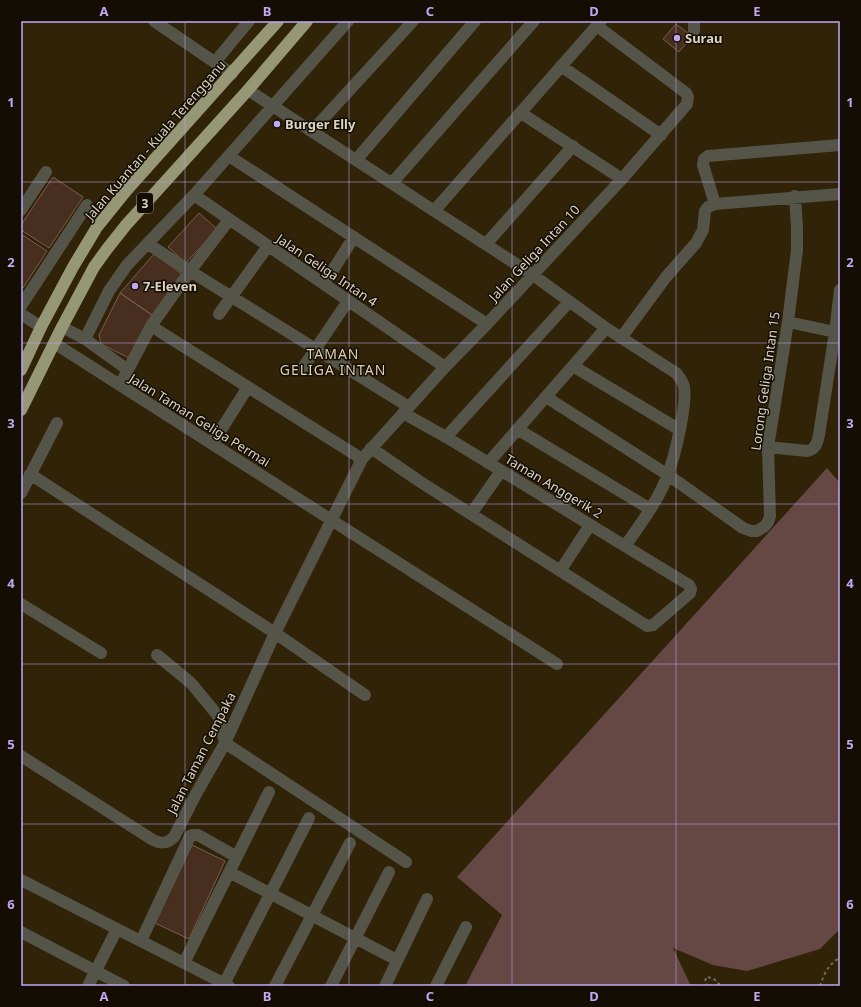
<svg xmlns="http://www.w3.org/2000/svg" width="861" height="1007" viewBox="0 0 861 1007" font-family="'Noto Sans',sans-serif">
  <style>
    .forest { fill: #654744 }
    .building { fill: #472e1e; stroke: #7a5e4d }
    .lines { fill: none; stroke-linecap: round; stroke-linejoin: round }
    .path { stroke: #756a54; stroke-width: 2; stroke-dasharray: 3 3; stroke-linecap: butt }
    .minor { stroke: #545548; stroke-width: 12 }
    .highway { stroke: #959777; stroke-width: 12 }
    .grid { fill: none; stroke: #c0a8f3; stroke-width: 1; stroke-opacity: 0.55 }
    .poi-dot { fill: #c0a8f3; stroke: #130d04; stroke-width: 1.5 }
    .labels { text-anchor: middle; dominant-baseline: central; stroke-width: 3; stroke-linejoin: round; paint-order: stroke }
    .shield { fill: #130d04; stroke: #a0988a; stroke-width: 1 }
    .shield-label { font-size: 12px; font-weight: bold; fill: #dcd4c4 }
    .poi-label { font-size: 13px; font-weight: bold; fill: #dcd4c4; stroke: #130d04; text-anchor: start }
    .street-label { font-size: 13px; fill: #dcd4c4; stroke: #130d04 }
    .neighbourhood-label { font-size: 14px; letter-spacing: 1px; fill: #dfceaf; stroke: #130d04 }
    .neatline { fill: none; stroke: #c0a8f3; stroke-width: 1.5 }
    .grid-label { font-size: 13px; text-anchor: middle; font-weight: bold; fill: #c0a8f3 }
  </style>
  <rect width="100%" height="100%" fill="#302308"/>
  <!-- forest -->
  <path class="forest" d="M827 468 840 483V929L820 949 747 971 713 965 673 948 691 986H465L502 915 457 877Z"/>
  <!-- building -->
  <path class="building" d="M676 24 692 36 679 52 663 39Z
    M53 177 83 197 49 248 21 230V225Z
    M199 213 217 229 186 263 168 247Z
    M21 234 47 251 23 288 21 287Z
    M154 254 182 274 152 315 120 293Z
    M120 293 152 315 129 358 101 344 99 335Z
    M192 845 225 861 189 939 155 923Z"/>
  <g class="lines">
    <!-- path -->
    <path class="path" d="M708 986 705 982 706 977 713 978 721 986
      M820 986C824 974 828 964 840 958"/>
    <!-- minor -->
    <path class="minor" d="M154 21 232 74
      M694 31V21
      M215 62 249 21
      M561 66 661 135
      M248 90 533 275 606 328 676 373C680 378 683 381 684 387 687 406 675 455 668 474 660 498 640 525 625 546
      M521 113 622 179
      M312 131 413 21
      M229 156 487 324
      M356 160 475 21
      M392 183 534 21
      M194 195 445 367
      M715 204 703 165 704 159 708 156 840 145
      M21 210 46 172
      M434 211 601 21
      M148 244 190 271 409 407
      M486 244 573 146
      M324 284 354 237
      M840 290 835 332 840 333
      M21 306 87 205
      M21 314 41 327
      M219 314 268 246
      M151 326 362 459
      M62 327 85 339 128 370
      M621 338 666 277 696 243 703 230 705 211 708 207 715 204 840 194
      M85 339 109 291 127 265 194 195 348 21
      M54 343 557 664
      M573 366 680 430
      M302 369 348 301
      M120 385 151 326 190 271 229 220
      M546 397 668 475 743 528 751 531H757L765 526 768 522 770 516 768 447 788 322 797 250V228L795 196
      M517 429 650 509
      M446 437 569 302
      M212 444 248 387
      M768 447 807 451C816 449 817 443 819 435L835 332 788 322
      M371 448 419 481 647 626 653 625 690 593 691 589 689 585 446 437 403 413
      M488 463 606 328
      M30 474 275 633 365 695
      M21 493 57 423
      M471 514 501 471
      M560 571 590 525
      M21 604 101 653
      M157 655 191 683 219 717 225 743 406 862
      M21 756 153 840C161 844 167 844 174 837L196 794 225 743 275 633 362 459 445 367 487 324 622 179 687 104 688 97 686 93 597 26
      M229 872 397 960
      M21 880 229 986
      M21 932 124 986
      M141 941 190 836 193 835H198L237 857
      M184 963 269 792
      M224 984 309 818
      M88 986 117 929
      M275 986 350 843
      M331 986 389 872
      M385 986 427 899
      M436 986 466 927"/>
    <!-- highway -->
    <path class="highway" d="M21 370 41 327 73 267 97 227 126 191 278 21
      M21 410 62 327 94 267 107 249 126 225 248 90 307 21"/>
  </g>
  <!-- grid -->
  <path class="grid" d="M185 21V986M349 21V986M512 21V986M676 21V986M21 182H840M21 343H840M21 504H840M21 664H840M21 824H840"/>
  <!-- markers -->
  <g class="poi-dot">
    <circle cx="677" cy="38" r="4"/>
    <circle cx="277" cy="124" r="4"/>
    <circle cx="135" cy="286" r="4"/>
  </g>
  <g class="labels">
    <!-- shield labels -->
    <rect class="shield" x="137" y="193" width="16" height="20" rx="3"/>
    <g class="shield-label">
      <text x="145" y="203">3</text>
    </g>
    <!-- poi labels -->
    <g class="poi-label">
      <text x="685" y="38">Surau</text>
      <text x="285" y="124">Burger Elly</text>
      <text x="143" y="286">7-Eleven</text>
    </g>
    <!-- street labels -->
    <g class="street-label">
      <text transform="translate(155 140) rotate(-49)">Jalan Kuantan - Kuala Terengganu</text>
      <text transform="translate(534 253) rotate(-47)">Jalan Geliga Intan 10</text>
      <text transform="translate(327 270) rotate(34)">Jalan Geliga Intan 4</text>
      <text transform="translate(765 381) rotate(-82)">Lorong Geliga Intan 15</text>
      <text transform="translate(200 420) rotate(32)">Jalan Taman Geliga Permai</text>
      <text transform="translate(554 486) rotate(31)">Taman Anggerik 2</text>
      <text transform="translate(201 753) rotate(-63)">Jalan Taman Cempaka</text>
    </g>
    <!-- neighbourhood labels -->
    <g class="neighbourhood-label">
      <text x="333" y="353">TAMAN<tspan x="333" dy="16">GELIGA INTAN</tspan></text>
    </g>
  </g>
  <!-- border -->
  <rect width="861" height="1007" fill="none" stroke="#130d04" stroke-width="44"/>
  <rect x="22" y="22" width="817" height="963" class="neatline"/>
  <g class="grid-label">
    <text x="104" y="16">A</text>
    <text x="267" y="16">B</text>
    <text x="430" y="16">C</text>
    <text x="594" y="16">D</text>
    <text x="757" y="16">E</text>
    <text x="11" y="107">1</text>
    <text x="850" y="107">1</text>
    <text x="11" y="267">2</text>
    <text x="850" y="267">2</text>
    <text x="11" y="428">3</text>
    <text x="850" y="428">3</text>
    <text x="11" y="588">4</text>
    <text x="850" y="588">4</text>
    <text x="11" y="749">5</text>
    <text x="850" y="749">5</text>
    <text x="11" y="909">6</text>
    <text x="850" y="909">6</text>
    <text x="104" y="1001">A</text>
    <text x="267" y="1001">B</text>
    <text x="430" y="1001">C</text>
    <text x="594" y="1001">D</text>
    <text x="757" y="1001">E</text>
  </g>
</svg>
